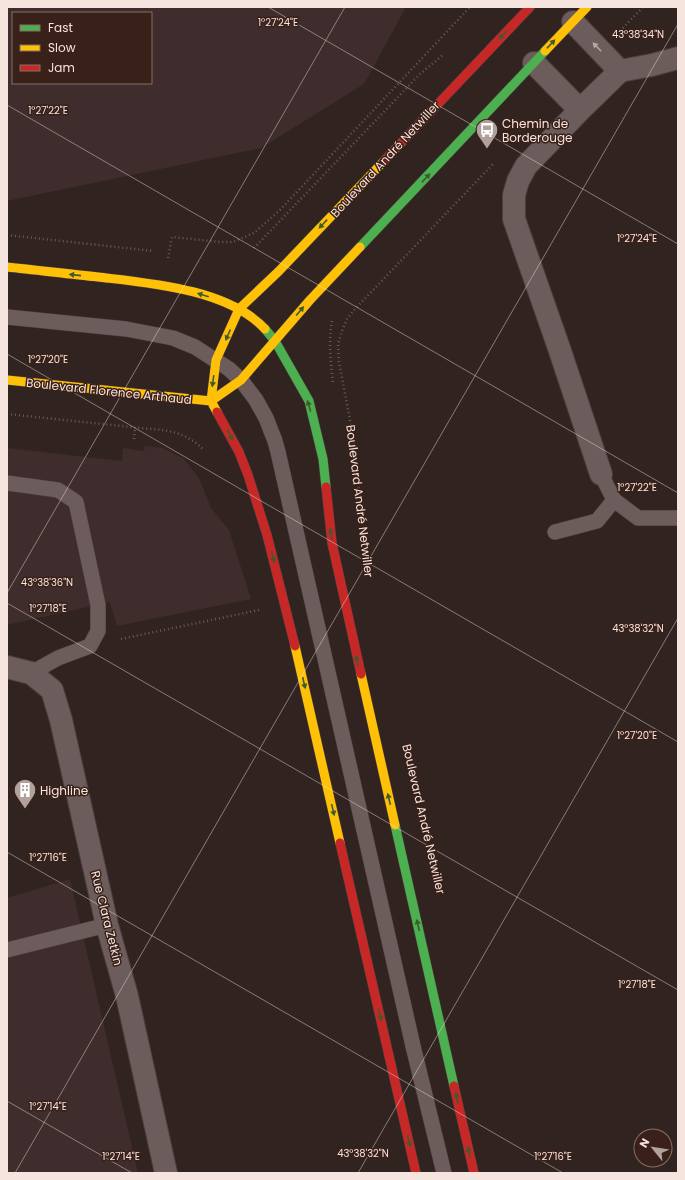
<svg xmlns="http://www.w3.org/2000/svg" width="685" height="1180" viewBox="0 0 685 1180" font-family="Poppins,sans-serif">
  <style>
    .commercial { fill: #3f2c2c; fill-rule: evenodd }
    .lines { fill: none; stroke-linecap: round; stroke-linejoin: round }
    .lane-casing { stroke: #4b403c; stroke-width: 16 }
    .street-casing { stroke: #4b403c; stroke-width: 24 }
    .fast-casing { stroke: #4b403c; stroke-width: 10 }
    .slow-casing { stroke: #4b403c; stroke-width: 10 }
    .jam-casing { stroke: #4b403c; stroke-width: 10 }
    .path { stroke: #675a58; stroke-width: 2.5; stroke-dasharray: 1 3; stroke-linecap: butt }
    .lane { stroke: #6c5c5c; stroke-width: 15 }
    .street { stroke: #6c5c5c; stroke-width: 22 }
    .fast { stroke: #4caf50; stroke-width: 9 }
    .slow { stroke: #ffc107; stroke-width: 9 }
    .jam { stroke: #c62828; stroke-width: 9 }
    .oneway { fill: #41592e }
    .oneway2 { fill: #b8a7a4 }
    .ticks { fill: none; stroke: #f6e4de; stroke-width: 1; stroke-opacity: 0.45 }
    .labels { text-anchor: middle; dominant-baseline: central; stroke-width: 3; stroke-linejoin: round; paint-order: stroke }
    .poi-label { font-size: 12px; fill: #f6e4de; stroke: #392018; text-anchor: start }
    .street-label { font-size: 12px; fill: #f6e4de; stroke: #392018 }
    .ticks-label { font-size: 10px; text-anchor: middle; fill: #f6e4de; stroke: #392018; stroke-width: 3; stroke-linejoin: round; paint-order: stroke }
  </style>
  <rect width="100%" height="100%" fill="#312420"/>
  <!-- commercial -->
  <path class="commercial" d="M7 7H406L364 84 261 148 7 201ZM13 13H151V83H13Z
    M145 446 163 448 184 459 199 478 211 508 229 530 251 599 117 626 110 602 7 625V448L122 461 123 448 144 451Z
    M70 879 138 1173H7V898Z"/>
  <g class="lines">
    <!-- lane casing -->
    <g class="lane-casing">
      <path id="lane" d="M7 317 126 329 173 338 195 347 229 369 241 380 256 400 266 418 275 441 278 452 413 1046 444 1173
        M601 474 614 500 638 518H678
        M7 483 58 490 76 502 98 605V631L90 646 58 658 31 673
        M555 532 597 521 614 500
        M7 950 107 925"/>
    </g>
    <!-- street casing -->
    <g class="street-casing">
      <path id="street" d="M573 22 620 71
        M534 63 580 110
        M601 474 559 348 514 219V195L518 181 526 166 580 110 620 71 652 65 678 58
        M7 667 31 673 52 690 61 720 107 925 127 996 166 1173"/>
    </g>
    <!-- fast casing -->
    <g class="fast-casing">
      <path id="fast" d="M360 247 545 51
        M265 329 275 341 309 401 323 459 326 487
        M395 825 454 1086"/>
    </g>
    <!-- slow casing -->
    <g class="slow-casing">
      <path id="slow" d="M545 51 587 7
        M7 267C37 270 68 274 98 277 149 283 228 289 265 329
        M7 380 211 401
        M211 401 241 380 310 300 360 247
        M217 412 211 401 216 360 239 309 279 271 383 162
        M295 646 340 843
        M361 674 395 825"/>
    </g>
    <!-- jam casing -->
    <g class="jam-casing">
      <path id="jam" d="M383 162 530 7
        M217 412 239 452 248 475 267 535 295 646
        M326 487 332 543 361 674
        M340 843 416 1173
        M454 1086 474 1173"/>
    </g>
    <!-- path -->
    <path class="path" d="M620 31 643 7
      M7 235 153 251
      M254 248 420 74 444 54
      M168 258 172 237 220 242H233L254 233 279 211 470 7
      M332 321C328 343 331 363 333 384
      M7 414 150 429C171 430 188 434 204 450
      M134 439 135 428
      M366 556 353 436 339 362 338 344 342 331 347 319 355 309 494 163
      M121 639 259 610"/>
    <!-- lane -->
    <use href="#lane" class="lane"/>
    <!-- street -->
    <use href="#street" class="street"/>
    <!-- fast -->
    <use href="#fast" class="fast"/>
    <!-- slow -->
    <use href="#slow" class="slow"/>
    <!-- jam -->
    <use href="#jam" class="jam"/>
  </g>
  <!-- one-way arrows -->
  <defs><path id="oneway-solid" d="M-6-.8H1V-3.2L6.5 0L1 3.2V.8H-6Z"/></defs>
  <g class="oneway">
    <use href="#oneway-solid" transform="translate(503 35) rotate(134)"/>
    <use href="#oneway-solid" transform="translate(551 44) rotate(-47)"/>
    <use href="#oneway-solid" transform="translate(426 178) rotate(-47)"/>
    <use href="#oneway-solid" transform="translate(323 224) rotate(133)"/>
    <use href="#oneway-solid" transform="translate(75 275) rotate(-174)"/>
    <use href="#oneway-solid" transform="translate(203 295) rotate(-163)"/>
    <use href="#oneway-solid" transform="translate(300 311) rotate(-50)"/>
    <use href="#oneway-solid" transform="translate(228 335) rotate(114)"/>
    <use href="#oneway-solid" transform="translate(213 381) rotate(98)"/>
    <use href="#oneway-solid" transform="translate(309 406) rotate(-106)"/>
    <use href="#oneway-solid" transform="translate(230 435) rotate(62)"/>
    <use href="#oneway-solid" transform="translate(331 534) rotate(-96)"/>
    <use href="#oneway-solid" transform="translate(273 557) rotate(75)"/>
    <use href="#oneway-solid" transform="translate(357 661) rotate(-102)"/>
    <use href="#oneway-solid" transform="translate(304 683) rotate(77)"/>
    <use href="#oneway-solid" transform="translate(389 799) rotate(-103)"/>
    <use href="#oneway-solid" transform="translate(333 810) rotate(77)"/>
    <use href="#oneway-solid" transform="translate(418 925) rotate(-103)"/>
    <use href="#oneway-solid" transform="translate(380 1015) rotate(77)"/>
    <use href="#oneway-solid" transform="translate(457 1098) rotate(-103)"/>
    <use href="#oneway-solid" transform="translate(409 1141) rotate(77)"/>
    <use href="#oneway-solid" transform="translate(469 1152) rotate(-102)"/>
  </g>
  <use class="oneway2" href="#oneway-solid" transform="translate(597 47) rotate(-134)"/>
  <!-- ticks -->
  <path class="ticks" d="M268 7 678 244M7 105 678 493M7 354 678 742M7 593 345 7M7 603 678 990M7 852 563 1173M7 1101 132 1173M15 1173 678 24M358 1173 678 618"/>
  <!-- icons -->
  <defs>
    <g id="bus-pin" transform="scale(1.15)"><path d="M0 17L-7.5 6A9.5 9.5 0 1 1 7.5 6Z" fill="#b1a19c" stroke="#392018"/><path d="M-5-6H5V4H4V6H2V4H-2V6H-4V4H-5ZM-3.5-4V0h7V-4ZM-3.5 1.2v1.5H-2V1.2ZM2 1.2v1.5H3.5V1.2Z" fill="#fff"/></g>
    <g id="building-pin" transform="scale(1.15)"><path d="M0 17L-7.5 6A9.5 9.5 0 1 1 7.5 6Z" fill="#b1a19c" stroke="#392018"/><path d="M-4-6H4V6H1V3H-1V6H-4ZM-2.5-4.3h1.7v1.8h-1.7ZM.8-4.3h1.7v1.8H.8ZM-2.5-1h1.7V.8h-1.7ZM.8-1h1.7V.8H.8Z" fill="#fff"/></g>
  </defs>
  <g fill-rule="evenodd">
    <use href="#bus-pin" x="487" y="130"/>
    <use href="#building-pin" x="25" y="790"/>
  </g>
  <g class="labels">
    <!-- poi labels -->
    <g class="poi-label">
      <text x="502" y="123">Chemin de<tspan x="502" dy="14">Borderouge</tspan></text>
      <text x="40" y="790">Highline</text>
    </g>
    <!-- street labels -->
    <g class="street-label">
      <text transform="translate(385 159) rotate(-47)">Boulevard André Netwiller</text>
      <text transform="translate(109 391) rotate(6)">Boulevard Florence Arthaud</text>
      <text transform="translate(360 501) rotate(83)">Boulevard André Netwiller</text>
      <text transform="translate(424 819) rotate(77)">Boulevard André Netwiller</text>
      <text transform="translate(107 918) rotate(76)">Rue Clara Zetkin</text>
    </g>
  </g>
  <g class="ticks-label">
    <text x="278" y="26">1°27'24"E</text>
    <text x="638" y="38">43°38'34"N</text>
    <text x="48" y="114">1°27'22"E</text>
    <text x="637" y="242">1°27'24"E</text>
    <text x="48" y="363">1°27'20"E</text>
    <text x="637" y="491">1°27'22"E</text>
    <text x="47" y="586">43°38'36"N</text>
    <text x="48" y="612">1°27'18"E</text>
    <text x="638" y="632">43°38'32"N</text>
    <text x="637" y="739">1°27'20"E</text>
    <text x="48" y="861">1°27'16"E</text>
    <text x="637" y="988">1°27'18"E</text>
    <text x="48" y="1110">1°27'14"E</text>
    <text x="363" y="1157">43°38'32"N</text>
    <text x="121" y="1160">1°27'14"E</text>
    <text x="553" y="1160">1°27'16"E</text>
  </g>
  <!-- border -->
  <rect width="685" height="1180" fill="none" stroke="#f6e4de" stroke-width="16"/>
  <!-- legend -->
  <rect x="12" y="12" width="140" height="72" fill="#392018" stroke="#856e67"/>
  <rect x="20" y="25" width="20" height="6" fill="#4caf50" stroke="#856e67"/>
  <text x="48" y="32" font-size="12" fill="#f6e4de">Fast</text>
  <rect x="20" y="45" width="20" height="6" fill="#ffc107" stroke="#856e67"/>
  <text x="48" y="52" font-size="12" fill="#f6e4de">Slow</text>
  <rect x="20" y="65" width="20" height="6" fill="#c62828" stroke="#856e67"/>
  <text x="48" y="72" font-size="12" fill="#f6e4de">Jam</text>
  <!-- north arrow -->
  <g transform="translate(653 1148) rotate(300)"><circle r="19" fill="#392018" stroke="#856e67"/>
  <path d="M0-3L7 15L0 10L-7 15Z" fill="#b1a19c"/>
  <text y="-6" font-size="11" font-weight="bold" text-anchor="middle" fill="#f6e4de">N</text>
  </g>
</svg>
